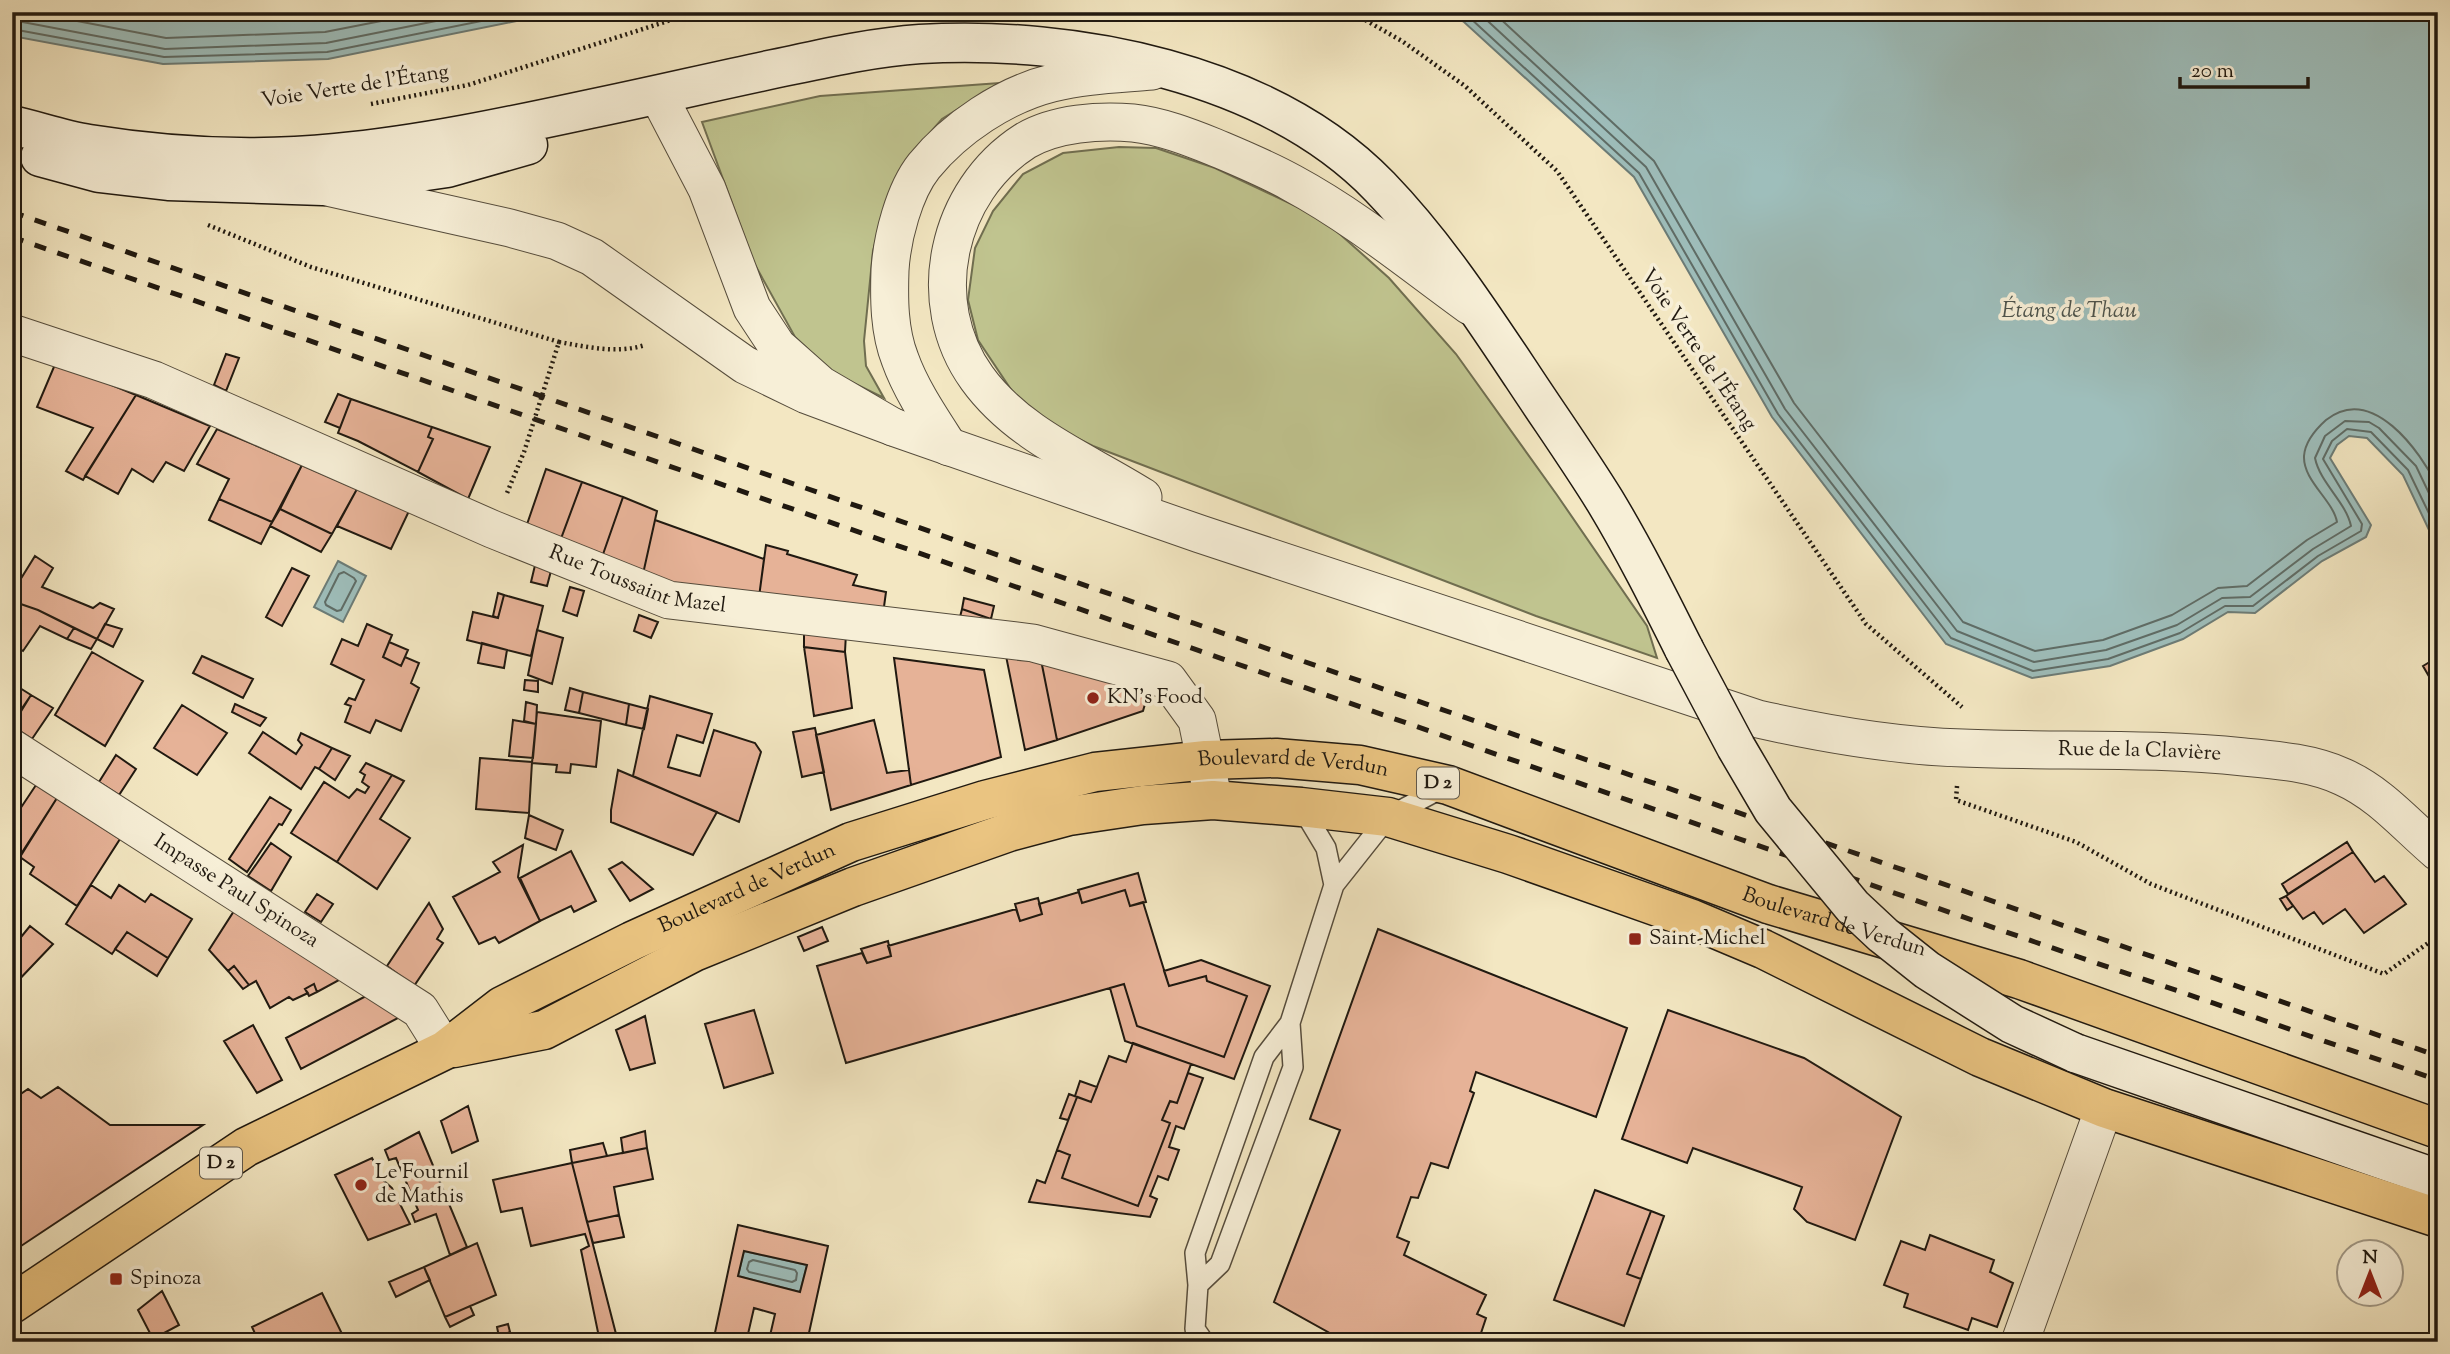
<svg xmlns="http://www.w3.org/2000/svg" width="2450" height="1354" viewBox="0 0 2450 1354" font-family="'Sorts Mill Goudy',serif">
  <style>
    .green { fill: #c0c48f; stroke: #706e50; stroke-width: 2 }
    .water { fill: #9ebebb; stroke: #6c7c77; stroke-width: 2 }
    .lines { fill: none; stroke-linecap: round; stroke-linejoin: round }
    .shore { stroke: #5f6c66; stroke-width: 2 }
    .building { fill: #e6b297; stroke: #201910; stroke-width: 2; fill-rule: evenodd }
    .lane-casing { stroke: #554c3c; stroke-width: 22 }
    .street-casing { stroke: #554c3c; stroke-width: 39 }
    .secondary-casing { stroke: #201910; stroke-width: 41 }
    .primary-casing { stroke: #201910; stroke-width: 41 }
    .path { stroke: #201910; stroke-width: 4.5; stroke-dasharray: 2 3.5; stroke-linecap: butt }
    .lane { stroke: #f7efd7; stroke-width: 19 }
    .street { stroke: #f7efd7; stroke-width: 37 }
    .secondary { stroke: #f7efd7; stroke-width: 38 }
    .primary { stroke: #eac481; stroke-width: 38 }
    .rail { stroke: #201910; stroke-width: 5; stroke-dasharray: 12 12; stroke-linecap: butt }
    .secondary-bridge-casing { stroke: #201910; stroke-width: 41; stroke-linecap: butt }
    .secondary-bridge { stroke: #f7efd7; stroke-width: 38 }
    .poi-dot { fill: #8f2418; stroke: #f7efd7; stroke-width: 2.5 }
    .labels { text-anchor: middle; dominant-baseline: central; stroke-width: 7; stroke-linejoin: round; paint-order: stroke }
    .shield { fill: #f7efd7; stroke: #60594c; stroke-width: 2 }
    .shield-label { font-size: 19px; font-weight: bold; fill: #201910 }
    .street-label { font-size: 21px; fill: #201910; stroke: #f7efd7 }
    .poi-label { font-size: 21px; fill: #201910; stroke: #f7efd7; text-anchor: start }
    .water-label { font-size: 23px; font-style: italic; fill: #4c534c; stroke: #f7efd7 }
  </style>
  <rect width="100%" height="100%" fill="#f3e7c2"/>
  <filter id="stains"><feTurbulence type="fractalNoise" baseFrequency=".00286" numOctaves="4"/><feColorMatrix values="0 0 0 0 .2 0 0 0 0 .09 0 0 0 0 .02 0 0 0 .5 -.17"/></filter>
  <radialGradient id="worn" r=".72"><stop offset=".6" stop-color="#630" stop-opacity="0"/><stop offset="1" stop-color="#630" stop-opacity=".3"/></radialGradient>
  <!-- green -->
  <path class="green" d="M1000 83 942 119 913 152 889 196 873 251 864 341 866 366 884 398 833 373 795 337 754 263 702 122 820 96Z
    M1119 147 1156 148 1215 168 1323 219 1389 278 1456 354 1557 495 1647 626 1657 658 1536 616 1093 446 1044 422 1012 391 978 340 968 300 975 248 993 211 1023 174 1063 153Z"/>
  <!-- water -->
  <path class="water" d="M12 12H561L328 59 163 64 12 36Z
    M1446 12H2438V549L2403 475 2367 438 2349 436 2337 445 2330 458 2371 525 2366 537 2322 561 2255 613 2228 612 2183 639 2110 666 2032 678 1946 644 1772 417 1634 177 1464 22Z
    M338 561 366 576 343 622 314 607Z
    M744 1251 807 1265 800 1292 738 1276Z"/>
  <g class="lines">
    <!-- shore -->
    <path class="shore" d="M30 12 166 38 325 32 427 12
      M1462 12 1469 17 1639 173 1778 414 1951 638 2033 671 2108 659 2180 633 2225 606H2253L2318 556 2361 531 2362 524 2323 459 2332 441 2347 429 2371 432 2408 470 2438 532
      M1478 12 1646 167 1785 409 1957 631 2034 662 2106 650 2177 625 2222 598 2250 597 2313 549 2351 526C2346 502 2320 483 2315 458L2325 436 2345 421 2369 422 2379 428 2416 466 2438 512
      M1493 12 1654 161 1794 403 1963 622 2035 651 2103 640 2172 615 2218 588 2247 586 2307 540 2337 522C2333 500 2303 481 2304 456 2305 442 2316 429 2326 420 2372 383 2420 451 2438 487
      M12 20 165 49 326 43 481 12
      M12 29 164 57 327 52 526 12
      M344 572 354 578 356 581 341 610 337 611 326 605 325 602 339 574Z
      M753 1260 795 1270 797 1273 796 1280 792 1282 749 1272 747 1269 749 1262Z"/>
  </g>
  <!-- building -->
  <path class="building" d="M226 354 239 358 226 391 214 385Z
    M56 362 136 395 83 480 66 471 93 428 37 407Z
    M338 394 351 399 340 428 325 422Z
    M136 395 210 426 184 471 166 462 153 482 132 469 118 494 85 476Z
    M351 399 432 427 428 437 433 439 418 472 358 441 338 433Z
    M432 427 490 447 468 499 418 472 433 439 428 437Z
    M217 429 302 465 272 522 219 499 229 479 197 464Z
    M302 465 357 489 332 534 280 509Z
    M546 469 582 482 559 544 524 533Z
    M582 482 623 497 601 560 559 544Z
    M357 489 409 511 391 549 337 526Z
    M623 497 657 511 643 574 601 560Z
    M219 499 272 522 261 544 209 520Z
    M280 509 332 534 321 552 270 526Z
    M655 520 764 559 759 597 680 586 643 574Z
    M766 545 788 551 787 554 857 575 853 585 886 592 883 614 759 597Z
    M35 556 53 568 42 587 93 608 100 603 114 609 97 639 38 610 12 601V593Z
    M536 561 552 567 547 586 531 582Z
    M292 568 309 576 282 626 266 617Z
    M570 587 584 591 577 616 563 611Z
    M498 593 504 595 498 618 493 616Z
    M504 595 543 606 531 656 467 640 473 612 498 618Z
    M964 598 994 606 991 619 962 609Z
    M12 601 38 610 74 628 67 639 40 626 23 651 12 644Z
    M962 609 991 619 989 625 959 621Z
    M639 615 658 622 651 638 634 631Z
    M105 624 122 629 113 647 97 639Z
    M367 624 392 635 383 657 401 666 405 657 419 663 411 683 419 688 401 731 376 720 370 733 345 722 351 706 345 704 349 698 355 700 364 680 331 664 342 639 358 646Z
    M74 628 97 639 91 649 67 639Z
    M804 629 846 633 845 652 804 647Z
    M537 630 563 638 552 684 528 675Z
    M389 642 408 650 401 666 383 657Z
    M482 643 507 650 504 668 478 663Z
    M804 647 845 652 852 708 814 716Z
    M92 652 143 681 105 746 55 715Z
    M202 656 253 679 243 698 193 673Z
    M1006 656 1041 660 1057 740 1025 750Z
    M2438 657V692L2423 666Z
    M894 658 984 670 1001 757 911 785Z
    M1041 660 1149 690 1143 711 1057 740Z
    M525 680 538 681V692L524 690Z
    M12 683 31 695 12 723Z
    M570 688 583 692 579 713 565 710Z
    M583 692 629 704 626 725 579 713Z
    M31 695 53 708 32 739 12 726Z
    M650 696 712 714 703 743 677 735 668 767 700 776 714 730 755 743 761 752 739 822 633 776Z
    M526 702 537 705 536 724 524 721Z
    M235 704 266 718 260 726 232 712Z
    M629 704 648 709 644 729 626 725Z
    M182 705 227 733 197 775 154 748Z
    M537 712 601 721 596 767 571 764 570 773 556 772 557 765 532 763Z
    M513 720 536 724 533 758 509 756Z
    M874 720 887 773 909 770 911 785 831 810 816 735Z
    M815 728 824 772 802 777 793 732Z
    M263 732 296 754 302 745 298 740 301 733 332 748 319 769 315 767 301 789 249 753Z
    M332 748 350 756 335 780 319 769Z
    M116 755 136 769 119 795 99 782Z
    M480 758 532 762 529 813 476 809Z
    M366 763 392 775 337 862 291 833 324 782 349 798 357 789 365 793 369 787 362 782 365 775 360 772Z
    M618 770 717 812 693 855 611 822V810Z
    M392 775 404 781 380 819 410 838 377 889 337 862Z
    M36 785 57 798 12 868V821Z
    M270 797 291 810 282 825 279 824 247 872 229 859Z
    M57 798 120 839 77 906 30 874 34 867 20 857Z
    M529 815 563 830 556 850 525 838Z
    M2347 842 2353 852 2288 894 2282 884Z
    M271 843 291 857 271 891 248 876Z
    M523 845 518 877 540 921 499 943 495 937 479 944 453 897 500 872 493 862Z
    M571 851 596 901 574 912 571 906 540 921 520 878Z
    M2353 852 2375 882 2384 876 2406 904 2364 933 2345 909 2323 924 2314 912 2303 919 2286 896Z
    M622 862 653 889 630 901 609 869Z
    M1138 873 1146 902 1130 906 1125 890 1082 903 1078 890Z
    M91 885 111 898 119 885 145 902 151 894 192 919 168 958 127 932 112 954 66 924Z
    M1125 890 1130 906 1143 902 1169 986 1206 976 1207 981 1247 996 1224 1057 1137 1026 1124 984 846 1063 817 966 862 953 867 963 891 956 888 946 1016 909 1020 921 1042 914 1039 904 1079 892 1082 903Z
    M317 894 333 904 321 922 305 912Z
    M2286 896 2293 906 2287 910 2280 899Z
    M1038 898 1042 914 1020 921 1015 904Z
    M429 903 443 929 437 939 443 943 414 986 387 966Z
    M234 911 341 979 317 992 314 984 305 989 308 993 293 1000 289 997 270 1008 256 981 249 985 234 966 228 971 209 950Z
    M30 926 53 944 13 986 12 948Z
    M822 927 828 941 804 951 798 937Z
    M1378 929 1627 1028 1596 1117 1476 1072 1470 1091 1474 1093 1448 1168 1431 1163 1418 1198 1411 1197 1397 1237 1409 1242 1404 1255 1486 1295 1477 1314 1486 1318 1478 1342H1346L1274 1302 1340 1130 1310 1119Z
    M127 932 168 958 157 976 115 949Z
    M888 941 891 956 867 963 861 949Z
    M1201 960 1270 986 1234 1079 1125 1041 1110 988 1124 984 1137 1026 1224 1057 1247 996 1207 981 1206 976 1169 986 1164 971Z
    M234 966 249 985 243 989 228 971Z
    M314 984 317 992 309 996 305 989Z
    M366 996 400 1017 301 1069 286 1038Z
    M754 1010 773 1073 724 1088 705 1024Z
    M1668 1010 1804 1058 1901 1117 1855 1240 1807 1222 1794 1209 1802 1187 1693 1148 1687 1163 1622 1139Z
    M645 1016 655 1063 630 1070 616 1030Z
    M253 1025 282 1080 257 1093 224 1041Z
    M1133 1043 1191 1064 1177 1103 1170 1101 1162 1120 1170 1123 1138 1206 1062 1178 1070 1155 1057 1150 1077 1097 1091 1102 1109 1056 1126 1062Z
    M1188 1073 1203 1078 1184 1129 1176 1126 1169 1147 1179 1150 1168 1180 1158 1176 1150 1196 1157 1199 1150 1217 1029 1202 1037 1180 1045 1183 1057 1150 1070 1155 1062 1178 1138 1206 1170 1123 1162 1120 1170 1101 1177 1103Z
    M1080 1081 1097 1087 1091 1102 1075 1096Z
    M58 1087 110 1125H203L12 1252V1100L28 1089 41 1098Z
    M1069 1094 1077 1097 1068 1120 1060 1118Z
    M468 1106 478 1141 452 1153 441 1121Z
    M645 1131 647 1148 623 1153 621 1138Z
    M419 1132 467 1247 450 1255 436 1214 415 1222 412 1214 418 1210 396 1158 389 1160 385 1150Z
    M603 1143 607 1156 572 1163 570 1150Z
    M647 1148 653 1179 614 1187 619 1215 587 1222 572 1163Z
    M372 1158 383 1180 392 1188 410 1224 368 1240 335 1175Z
    M572 1163 616 1334V1342H600L581 1250 589 1246 585 1234 531 1246 522 1208 501 1212 493 1180Z
    M1595 1190 1651 1211 1627 1274 1641 1279 1624 1326 1554 1300Z
    M1651 1211 1664 1216 1641 1279 1627 1274Z
    M619 1215 624 1237 593 1243 587 1222Z
    M738 1225 828 1246 807 1342H713ZM744 1251 807 1265 800 1292 738 1276ZM754 1308 775 1314 769 1340 748 1334Z
    M1930 1235 1994 1260 1990 1272 2013 1283 1997 1327 1972 1318 1968 1330 1904 1307 1908 1294 1884 1285 1901 1241 1925 1250Z
    M477 1243 496 1295 445 1317 424 1267Z
    M424 1267 430 1280 396 1297 389 1282Z
    M162 1291 179 1325 153 1339 138 1310Z
    M322 1293 346 1342H259L252 1327Z
    M470 1306 474 1315 450 1327 445 1317Z
    M508 1324 510 1332 499 1337 497 1327Z
    M510 1332 514 1342H488Z
    M1516 1334 1537 1342H1514Z"/>
  <g class="lines">
    <!-- lane casing -->
    <g class="lane-casing">
      <path id="lane" d="M1302 808 1326 848 1334 885
        M1198 1285 1220 1264 1293 1067 1290 1023
        M1204 1342 1195 1329 1198 1285 1195 1253 1264 1057 1290 1023 1334 885 1388 817 1444 787"/>
    </g>
    <!-- street casing -->
    <g class="street-casing">
      <g id="street">
        <path d="M327 187 510 228 557 241 592 257 745 365 807 395 893 427 821 385 777 346 752 308 707 189 658 95"/>
        <path id="s1" d="M12 333 154 380 492 529 669 600 1033 643 1168 680 1197 720 1211 788"/>
        <path id="s2" d="M893 427 1200 534 1758 719C1825 734 1893 746 1963 748 2056 752 2151 747 2244 757 2277 760 2313 763 2343 777 2381 794 2406 825 2438 852"/>
        <path d="M949 447C931 419 911 390 900 359 889 331 889 299 890 270 892 238 904 191 924 166 955 128 1004 95 1052 83 1084 75 1118 74 1152 71"/>
        <path d="M1143 497C1086 461 1018 435 977 378 922 302 947 191 1025 141 1055 123 1100 120 1133 123 1161 126 1189 137 1214 147 1240 158 1267 169 1292 183 1355 217 1412 264 1470 306"/>
        <path id="s3" d="M12 748 420 1010 445 1050"/>
        <path d="M2020 1342 2104 1108"/>
      </g>
    </g>
    <!-- secondary casing -->
    <g class="secondary-casing">
      <path id="secondary" d="M12 125C38 131 63 140 89 144 170 157 255 161 336 153 421 145 506 127 590 109 658 95 725 79 793 65 835 56 877 47 920 44 1073 35 1269 72 1380 187 1435 244 1479 311 1523 377 1550 418 1579 459 1605 501 1634 549 1659 599 1684 649
        M40 157 99 173 168 181 323 186 447 168 528 145
        M2075 1053 2438 1179"/>
    </g>
    <!-- primary casing -->
    <g class="primary-casing">
      <g id="primary">
        <path d="M454 1048 544 1030 694 952 853 887 1009 832 1069 816 1143 805 1213 800 1301 807 1388 817 1508 854 1692 919 1763 949 1980 1057 2104 1108 2438 1218"/>
        <path id="s4" d="M12 1304 246 1147 445 1050 502 1006 632 941 851 842 985 800 1095 772 1206 760 1276 758 1360 765 1448 785 1768 904 2019 979 2438 1129"/>
      </g>
    </g>
    <!-- path -->
    <path class="path" d="M1351 12 1402 41 1465 86 1557 171 1866 624 1962 707
      M371 104 468 85 696 12
      M208 225 311 267 559 342 524 452 507 493
      M559 342C588 347 617 354 645 345
      M1957 786 1956 800 2076 842 2151 884 2384 974 2431 941H2438"/>
    <!-- lane -->
    <use href="#lane" class="lane"/>
    <!-- street -->
    <use href="#street" class="street"/>
    <!-- secondary -->
    <use href="#secondary" class="secondary"/>
    <!-- primary -->
    <use href="#primary" class="primary"/>
    <!-- rail -->
    <path class="rail" d="M12 212 2438 1056
      M12 237 2035 942 2438 1080"/>
    <!-- secondary-bridge casing -->
    <g class="secondary-bridge-casing">
      <path id="secondary-bridge" d="M1684 649 1736 747 1773 810 1853 907 1883 935 1927 970 2012 1024 2075 1053"/>
    </g>
    <!-- secondary-bridge -->
    <use href="#secondary-bridge" class="secondary-bridge"/>
  </g>
  <!-- markers -->
  <g class="poi-dot">
    <circle cx="1093" cy="698" r="7"/>
    <rect x="1628" y="932" width="14" height="14" rx="3.5"/>
    <circle cx="361" cy="1185" r="7"/>
    <rect x="109" y="1272" width="14" height="14" rx="3.5"/>
  </g>
  <g class="labels">
    <!-- shield labels -->
    <g class="shield">
      <rect x="1417" y="767.5" width="42" height="31" rx="5"/>
      <rect x="200" y="1147.5" width="42" height="31" rx="5"/>
    </g>
    <g class="shield-label">
      <text x="1438" y="783">D 2</text>
      <text x="221" y="1163">D 2</text>
    </g>
    <!-- street labels -->
    <g class="street-label">
      <text transform="translate(355 87) rotate(-9)">Voie Verte de l'Étang</text>
      <text transform="translate(1698 350) rotate(56)">Voie Verte de l'Étang</text>
      <text stroke="none"><textPath href="#s1" startOffset="674">Rue Toussaint Mazel</textPath></text>
      <text stroke="none"><textPath href="#s2" startOffset="1297">Rue de la Clavière</textPath></text>
      <text stroke="none"><textPath href="#s4" startOffset="1414">Boulevard de Verdun</textPath></text>
      <text stroke="none"><textPath href="#s4" startOffset="847">Boulevard de Verdun</textPath></text>
      <text stroke="none"><textPath href="#s3" startOffset="266">Impasse Paul Spinoza</textPath></text>
      <text stroke="none"><textPath href="#s4" startOffset="1981">Boulevard de Verdun</textPath></text>
    </g>
    <!-- poi labels -->
    <g class="poi-label">
      <text x="1107" y="698">KN's Food</text>
      <text x="1649" y="939">Saint-Michel</text>
      <text x="375" y="1173">Le Fournil<tspan x="375" dy="24">de Mathis</tspan></text>
      <text x="130" y="1279">Spinoza</text>
    </g>
    <!-- water labels -->
    <g class="water-label">
      <text x="2069" y="311">Étang de Thau</text>
    </g>
  </g>
  <!-- margin -->
  <rect width="2450" height="1354" fill="none" stroke="#f3e7c2" stroke-width="42"/>
  <rect x="14" y="14" width="2422" height="1326" fill="none" stroke="#201910" stroke-width="3.5"/>
  <rect x="21" y="21" width="2408" height="1312" fill="none" stroke="#201910" stroke-width="2"/>
  <!-- north arrow -->
  <g transform="translate(2370 1273)"><circle r="33" fill="#f7efd7" stroke="#a19987" stroke-width="2"/>
  <path d="M0-5L12 26L0 18L-12 26Z" fill="#8f2418"/>
  <text y="-10" font-size="19" font-weight="bold" text-anchor="middle" fill="#201910">N</text>
  </g>
  <!-- scale -->
  <path d="M2180 77v10h128v-10" fill="none" stroke="#201910" stroke-width="3.5"/>
  <text x="2191" y="77" font-size="21" fill="#201910" stroke="#f7efd7" stroke-width="5" paint-order="stroke">20 m</text>
  <rect width="100%" height="100%" filter="url(#stains)"/>
  <rect width="100%" height="100%" fill="url(#worn)"/>
</svg>
